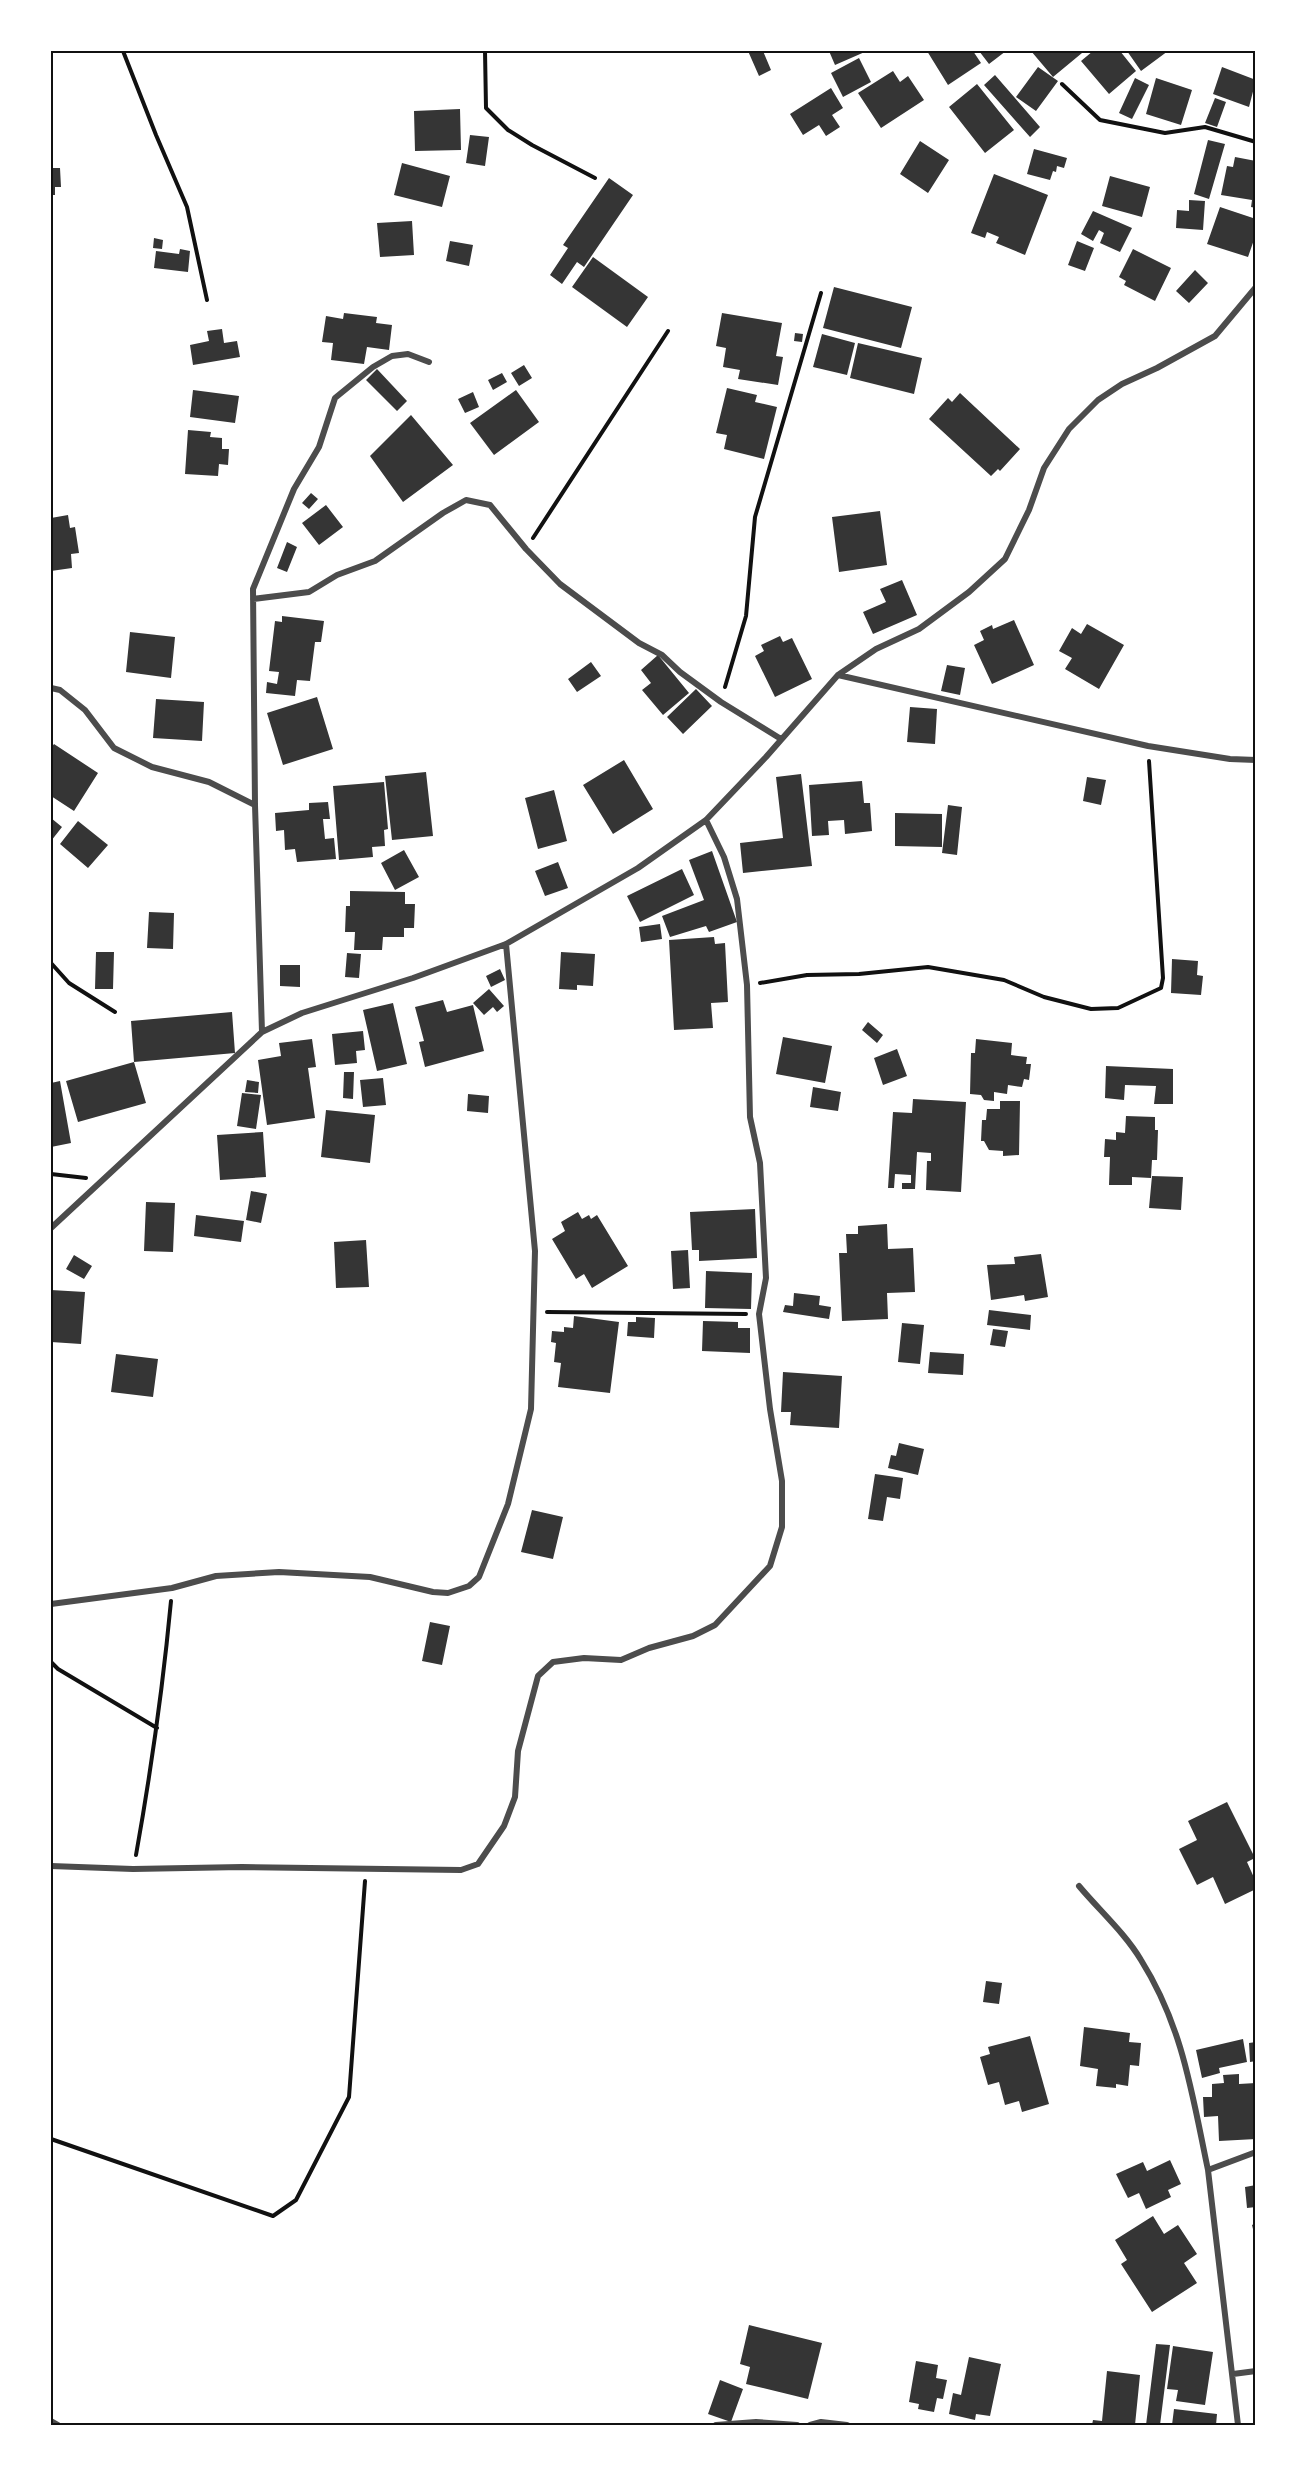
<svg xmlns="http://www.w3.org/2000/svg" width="1307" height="2476" viewBox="0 0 1307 2476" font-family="'Source Sans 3',sans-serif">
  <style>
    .building { fill: #353535 }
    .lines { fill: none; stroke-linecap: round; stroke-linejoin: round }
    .path { stroke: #111; stroke-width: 4 }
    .minor { stroke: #4c4c4c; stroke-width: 6 }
    .neatline { fill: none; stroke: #111; stroke-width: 2 }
  </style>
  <rect width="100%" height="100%" fill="#fff"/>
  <!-- building -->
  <path class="building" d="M748 51H763L771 70 759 76Z
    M829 51H867L835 65Z
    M927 51H973L981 63 948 85Z
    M979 51H1006L989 64Z
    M1031 51H1080L1082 53 1053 77Z
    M1093 51H1120L1136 71 1109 94 1081 61Z
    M1127 51H1168L1141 71Z
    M859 58 871 82 843 97 831 73Z
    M1038 67 1058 81 1036 111 1016 97Z
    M1222 67 1256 80 1249 107 1213 94Z
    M893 71 900 82 908 76 924 100 881 128 858 93Z
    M995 75 1040 127 1030 137 984 85Z
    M1135 78 1149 85 1132 119 1119 113Z
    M1156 78 1192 90 1181 125 1146 114Z
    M977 84 1014 130 985 153 949 107Z
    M831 88 843 108 832 115 840 127 826 136 819 125 803 135 790 114Z
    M1215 98 1226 102 1217 127 1205 123Z
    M460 109 461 150 415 151 414 111Z
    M470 135 489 137 485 166 466 163Z
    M1208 140 1225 144 1209 199 1194 194Z
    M920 141 949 160 928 193 900 174Z
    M1034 149 1067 158 1064 168 1057 166 1056 172 1053 171 1050 180 1027 174Z
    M1235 157 1256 161V208L1251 207 1252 200 1221 195 1227 166 1233 167Z
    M402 163 450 176 442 207 394 195Z
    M51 168H60L61 187H55V195H51Z
    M994 174 1048 195 1025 255 996 243 999 237 987 232 985 238 971 233Z
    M1110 176 1150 187 1142 217 1102 206Z
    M609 178 633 195 584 267 577 262 562 284 550 275 568 248 563 245Z
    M1189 200 1205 201 1203 230 1176 228 1177 210 1189 211Z
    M1220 207 1256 219V234L1248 257 1207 244Z
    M1093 211 1132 228 1120 252 1100 243 1104 233 1099 230 1093 241 1081 234Z
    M412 221 414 255 380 257 377 223Z
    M154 238 163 240 162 249 153 248Z
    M450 241 473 245 469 266 446 261Z
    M1077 241 1094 248 1085 271 1068 265Z
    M180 249 190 251 188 272 154 268 156 251 179 254Z
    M1133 249 1171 268 1155 301 1124 285 1126 281 1119 277Z
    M593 257 648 297 627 327 572 287Z
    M1195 270 1208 283 1189 303 1176 291Z
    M834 287 912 307 901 348 823 328Z
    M344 313 377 317 376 323 392 325 389 350 367 347 364 364 331 360 333 343 322 342 326 316 343 319Z
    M722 313 782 323 776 356 783 357 778 385 738 379 740 370 723 367 726 348 716 346Z
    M222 329 224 343 237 341 240 357 193 365 190 345 209 341 207 331Z
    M795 333 803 334 802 342 794 341Z
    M822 334 855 343 847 375 813 367Z
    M858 343 922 358 914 394 850 378Z
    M524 365 532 378 519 386 511 373Z
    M377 369 407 401 397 411 366 380Z
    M502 373 507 382 493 390 488 380Z
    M727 388 757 395 755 402 777 407 764 459 724 449 727 435 716 433Z
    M193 390 239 396 235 423 190 417Z
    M516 390 539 422 494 455 470 423Z
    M473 392 479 407 465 413 458 399Z
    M960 393 1020 449 1000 471 998 469 991 476 929 419 948 398 952 402Z
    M411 415 453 465 403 502 370 456Z
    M188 430 211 432 210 437 222 438V449H229L228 465 219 464 218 476 185 474Z
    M311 493 318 499 309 509 302 503Z
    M326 505 343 527 319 545 302 523Z
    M880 511 887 565 839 572 832 517Z
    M68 515 70 528 75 527 79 553 71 554 72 568 51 571V518Z
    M287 542 297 547 287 572 277 568Z
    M902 580 917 615 873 634 863 612 886 602 880 589Z
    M282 616 324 621 321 642H315L310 681 297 680 295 696 266 693 267 682 277 684 279 672 269 671 275 621 282 622Z
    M1014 620 1034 665 992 684 974 645 984 640 980 631 992 625 993 629Z
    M1087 624 1124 645 1099 689 1065 669 1072 658 1059 651 1072 628 1081 634Z
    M130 632 175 637 171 678 126 672Z
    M780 636 783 642 792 638 812 679 775 697 755 656 764 651 761 645Z
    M658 655 689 693 663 715 642 690 651 683 641 670Z
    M591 662 601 676 577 692 568 679Z
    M947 665 965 668 960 695 941 691Z
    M696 689 712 706 683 734 667 717Z
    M317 697 333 749 283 765 267 713Z
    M156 699 204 702 202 741 153 738Z
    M910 707 937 709 935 744 907 742Z
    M54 744 98 773 74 811 51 796V748Z
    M624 760 653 809 613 834 583 785Z
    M426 772 433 836 392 840 385 776Z
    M801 774 812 866 743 873 740 843 783 838 776 777Z
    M1087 777 1106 780 1101 805 1083 801Z
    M862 781 864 803H870L872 831 845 834 844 820 828 821 829 835 812 836 809 785Z
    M384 782 388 829 384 830 385 846 372 847 373 857 339 860 333 786Z
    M554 790 567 841 538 849 525 798Z
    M328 802 330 819H323L325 839 334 838 336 859 297 862 295 849 285 850 284 830 276 831 275 813 309 810V803Z
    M948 805 962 807 957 855 942 853Z
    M895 813 942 814V847L895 846Z
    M51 818 62 827 51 841Z
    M78 821 108 845 88 868 60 844Z
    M404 850 419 877 395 890 381 863Z
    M712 851 737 922 709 932 706 926 670 937 662 916 704 900 689 860Z
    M558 862 568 888 545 896 535 871Z
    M682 869 694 895 640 922 627 896Z
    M350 891 405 892V904H415L414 928H404V937H383L382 950H354L355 932H345L346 906H350Z
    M149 912 174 913 173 949 147 948Z
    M660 924 662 939 641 942 639 927Z
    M714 937 715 944 725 943 728 1002 711 1003 713 1028 674 1030 669 940Z
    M96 952H114L113 989H95Z
    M561 952 595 954 593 986 577 985V990L559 989Z
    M347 953 361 954 359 978 345 977Z
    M1172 959 1198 961 1197 975 1203 976 1201 995 1171 993Z
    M280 965H300V987L280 986Z
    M500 969 505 980 491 987 486 976Z
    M489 989 504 1006 497 1012 493 1007 484 1015 473 1003Z
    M443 1000 447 1012 473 1005 484 1051 425 1067 419 1042 424 1041 415 1007Z
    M393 1003 407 1064 377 1071 363 1010Z
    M232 1012 235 1053 134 1062 131 1021Z
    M868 1022 883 1035 877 1043 862 1030Z
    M363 1031 365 1050 356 1051 357 1063 335 1065 332 1034Z
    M783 1037 832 1046 825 1083 776 1074Z
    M312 1039 316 1067 308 1068 315 1118 267 1125 258 1060 281 1056 279 1043Z
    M976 1039 1012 1043 1011 1055 1027 1057 1026 1064H1031L1029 1080 1024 1079 1022 1087 1008 1085 1007 1094 994 1092V1101L984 1100 981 1095 970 1094 971 1053H975Z
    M897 1049 907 1076 883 1085 874 1058Z
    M134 1062 146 1103 78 1122 66 1081Z
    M1106 1066 1173 1069V1104H1154L1156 1086 1125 1085 1124 1100 1105 1098Z
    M344 1072H354L353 1099 343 1098Z
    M383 1078 386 1105 363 1107 360 1080Z
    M247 1080 259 1082 258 1093 245 1092Z
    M60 1081 71 1143 51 1147V1083Z
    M813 1087 841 1092 838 1111 810 1107Z
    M242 1093 261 1095 256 1129 237 1126Z
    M468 1094 489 1096 488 1113 467 1111Z
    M913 1099 966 1102 961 1192 926 1190 927 1161H931V1153L917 1152 915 1189H902V1183H911V1175L895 1174 894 1188H888L893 1112 912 1113Z
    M1000 1101H1020L1019 1155 1003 1156V1151L989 1150 984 1141H981L982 1120H986L987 1109H1000Z
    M326 1110 375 1115 370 1163 321 1157Z
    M1126 1116 1155 1117V1130H1158L1157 1160H1152L1151 1178 1132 1177V1185H1109L1110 1157H1104L1105 1139 1116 1140V1132L1125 1133Z
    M263 1132 266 1177 220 1180 217 1135Z
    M1152 1176 1183 1177 1181 1210 1149 1208Z
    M251 1191 267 1194 261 1223 246 1220Z
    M146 1202 175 1203 173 1252 144 1251Z
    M755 1209 757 1258 699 1261V1250H692L690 1212Z
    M578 1212 582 1219 589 1215 591 1219 597 1215 628 1266 592 1288 584 1274 576 1279 552 1239 565 1231 561 1222Z
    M196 1215 244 1221 241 1242 194 1236Z
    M887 1224 888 1249 913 1248 915 1292 887 1293 888 1319 842 1321 839 1253H847L846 1234H858V1226Z
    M366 1240 369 1287 336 1288 334 1242Z
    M688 1250 690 1288 673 1289 671 1251Z
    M1041 1254 1048 1297 1025 1301 1024 1295 991 1300 987 1265 1015 1264 1014 1257Z
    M74 1255 92 1266 84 1279 66 1269Z
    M706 1271 752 1273 751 1309 705 1308Z
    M51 1290 85 1292 81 1344 51 1342Z
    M794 1293 820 1296 819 1305 831 1307 829 1319 783 1312 785 1305 793 1306Z
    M989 1310 1031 1315 1030 1330 987 1325Z
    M574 1316 619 1322 610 1393 558 1387 561 1363 554 1362 556 1343 551 1342 552 1331 564 1332V1327L573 1328Z
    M636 1317 655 1318 654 1338 627 1336 628 1322H636Z
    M703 1321 738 1322V1328H750V1353L702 1351Z
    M902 1323 924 1325 920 1364 898 1362Z
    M993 1329 1008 1331 1005 1347 990 1345Z
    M930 1352 964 1354 963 1375 928 1373Z
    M116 1354 158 1359 153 1397 111 1392Z
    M783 1372 842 1376 839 1428 790 1425 791 1412H781Z
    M899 1443 924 1449 918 1475 888 1468 891 1455 896 1456Z
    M875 1474 903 1478 900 1499 887 1497 883 1521 868 1519Z
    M532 1510 563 1517 553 1559 521 1552Z
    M430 1622 450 1626 442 1665 422 1661Z
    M1227 1802 1255 1858 1247 1862 1256 1882V1889L1225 1904 1213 1877 1197 1885 1179 1849 1197 1840 1188 1821Z
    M986 1981 1002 1983 999 2004 983 2002Z
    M1084 2027 1130 2033 1129 2042 1141 2043 1139 2066 1130 2065 1128 2086 1116 2084V2088L1096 2086 1098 2069 1080 2066Z
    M1030 2036 1049 2104 1022 2112 1019 2101 1005 2105 999 2082 988 2085 980 2057 990 2054 988 2047Z
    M1243 2039 1247 2062 1219 2068 1220 2073 1202 2078 1196 2050Z
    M1256 2042V2061L1250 2062 1249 2043Z
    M1239 2074V2084L1256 2083V2139L1219 2141 1218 2116 1204 2117 1203 2097H1212V2084L1224 2083 1223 2075Z
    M1170 2160 1181 2184 1168 2190 1171 2197 1146 2209 1139 2193 1128 2198 1116 2174 1143 2162 1147 2171Z
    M1256 2185V2207L1247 2208 1245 2187Z
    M1153 2216 1164 2234 1178 2225 1197 2254 1184 2263 1197 2283 1152 2312 1121 2264 1127 2260 1115 2240Z
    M1256 2223V2237H1255L1252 2225Z
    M749 2325 822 2343 808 2399 746 2384 750 2367 740 2364Z
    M1156 2344 1170 2345 1160 2425H1146Z
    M1173 2346 1213 2352 1205 2405 1176 2401 1178 2390 1167 2389Z
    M969 2357 1001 2364 990 2416 976 2414 975 2420 949 2414 953 2393 961 2395Z
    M916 2361 938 2365 936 2378 947 2380 943 2399 937 2398 934 2412 918 2409 919 2404 909 2402Z
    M1107 2371 1140 2375 1135 2425H1092L1093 2420 1102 2421Z
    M720 2380 743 2389 731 2422 708 2414Z
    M1174 2409 1217 2414 1216 2425H1172Z"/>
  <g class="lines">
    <!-- path -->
    <path class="path" d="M123 51 156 135 187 207 207 300
      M485 51 486 108 508 130 532 145 595 178
      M1062 84 1100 120 1165 133 1205 127 1256 142
      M533 538 668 331
      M725 687 746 616 755 517 821 293
      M51 963 69 983 115 1012
      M760 983 807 975 859 974 928 967 1004 980 1044 997 1091 1009 1118 1008 1161 988 1163 978 1149 761
      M51 1174 86 1178
      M547 1312 746 1314
      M51 1662 58 1669 157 1728
      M136 1855C151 1771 163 1686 171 1601
      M51 2139 273 2216 296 2200 349 2097 365 1881"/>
    <!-- minor -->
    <path class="minor" d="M253 599 309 592 337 575 375 561 443 513 466 500 490 505 526 549 560 584 639 643 662 655 680 672 721 702 781 739
      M838 675 1148 746 1230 759 1256 760
      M51 688 60 690 85 710 114 748 152 767 209 782 255 805
      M262 1032 255 805 253 589 294 489 319 447 335 398 373 367 392 356 408 354 429 362
      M51 1228 262 1032 302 1013 413 978 506 944 638 868 706 820 766 757 838 675 876 649 919 629 969 592 1005 559 1029 510 1044 468 1069 429 1098 400 1122 384 1157 368 1215 336 1256 287
      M51 1604 172 1588 216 1576 279 1572 370 1577 433 1592 448 1593 469 1586 479 1577 508 1504 531 1409 535 1251 506 944
      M51 1866 133 1869 242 1867 461 1870 478 1864 504 1826 515 1797 518 1751 538 1676 553 1662 584 1658 621 1660 649 1648 693 1636 715 1625 770 1566 782 1527V1481L770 1409 759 1314 766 1278 760 1163 750 1117 747 985 737 899 724 857 706 820
      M1079 1886C1099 1910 1125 1933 1141 1960 1183 2027 1192 2094 1208 2170
      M1233 2374 1256 2371
      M51 2421 58 2425
      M716 2425 756 2422 797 2425
      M810 2425 821 2422 847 2425
      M1238 2425 1208 2170 1256 2152"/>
  </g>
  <!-- border -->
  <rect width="1307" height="2476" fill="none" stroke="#ffffff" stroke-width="105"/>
  <rect x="52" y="52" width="1202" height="2372" class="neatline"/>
</svg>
